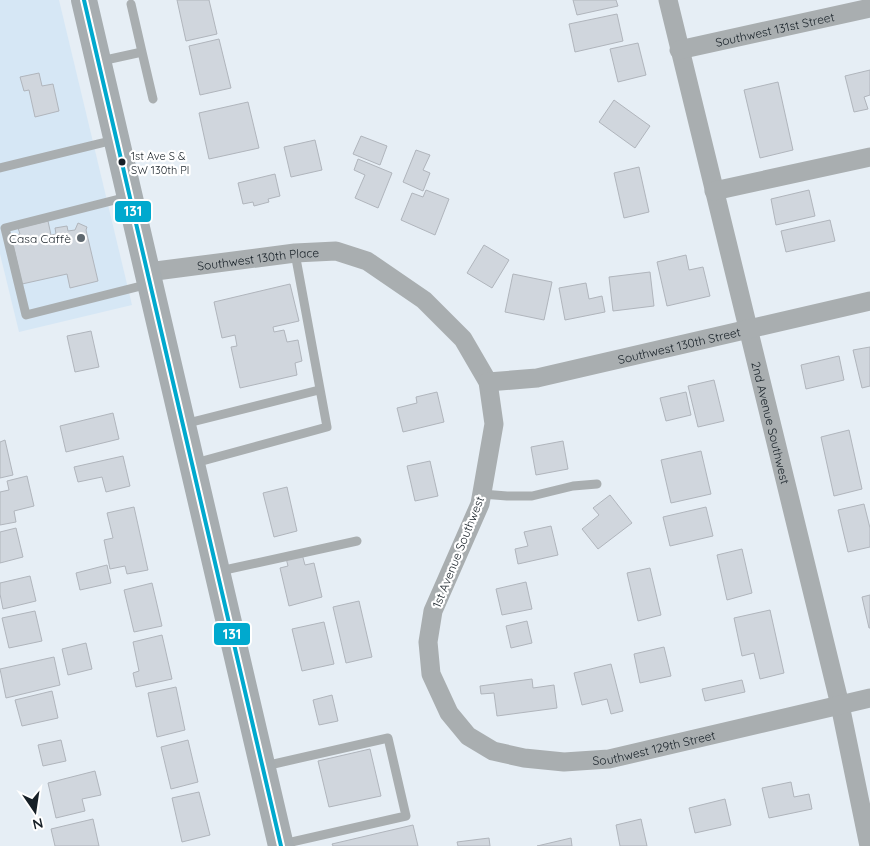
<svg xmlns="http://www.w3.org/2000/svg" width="870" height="846" viewBox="0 0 870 846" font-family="Quicksand,sans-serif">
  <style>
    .built { fill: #d6e7f5 }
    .building { fill: #d0d6dd; stroke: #b0b5bc }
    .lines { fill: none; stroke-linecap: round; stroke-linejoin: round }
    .service { stroke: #a9aeb0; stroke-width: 9 }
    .minor { stroke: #a9aeb0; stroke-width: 19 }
    .secondary { stroke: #a7adb0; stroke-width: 26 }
    .bus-1-casing { stroke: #fff; stroke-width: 8 }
    .bus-1 { stroke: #00a9ce; stroke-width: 4 }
    .bus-dot { fill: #172027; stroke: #fff; stroke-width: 2 }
    .poi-dot { fill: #5f686f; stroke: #fff; stroke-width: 2 }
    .labels { text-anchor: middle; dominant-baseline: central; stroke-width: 4.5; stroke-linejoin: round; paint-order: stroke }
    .bus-label { font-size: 11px; fill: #172027; stroke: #fff; text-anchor: start }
    .street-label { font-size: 12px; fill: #172027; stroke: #fff }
    .poi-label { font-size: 12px; fill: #172027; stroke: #fff; text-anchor: end }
    .line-badge { stroke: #fff; stroke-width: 2 }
    .badge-label { font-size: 14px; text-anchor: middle; font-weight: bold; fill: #fff }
  </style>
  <rect width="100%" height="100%" fill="#e6eef5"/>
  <!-- built -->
  <path class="built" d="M0 0H59L132 305 19 332 0 254Z"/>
  <!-- building -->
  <path class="building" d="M177 0H209L217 34 186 41Z
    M573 0H616L618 6 577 15Z
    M617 14 623 41 575 52 569 24Z
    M219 39 231 88 200 95 189 46Z
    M638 43 646 75 618 82 610 49Z
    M870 70V95L864 97 868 109 854 112 845 76Z
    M39 73 42 86 53 84 59 111 35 117 29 90 24 91 20 77Z
    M778 82 793 150 760 158 744 90Z
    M614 100 650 126 635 148 599 122Z
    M248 102 259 148 209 159 199 113Z
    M361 136 387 146 380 165 353 154Z
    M315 140 322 170 291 177 284 147Z
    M416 150 430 155 423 170 430 173 423 191 403 182Z
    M358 159 392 173 378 208 355 198 365 175 354 170Z
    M639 167 649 212 624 218 614 173Z
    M275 174 280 196 268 199 269 202 254 206 253 202 243 204 238 183Z
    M426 190 449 199 435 235 401 220 412 193 423 197Z
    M809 190 815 216 776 225 771 199Z
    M830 220 835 241 786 252 781 231Z
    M48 221 51 235 56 234 55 228 67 226 68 231 75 230 78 223 87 227 86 230 98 281 70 288 67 274 22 284 11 236 20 234 18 228Z
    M484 245 509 260 492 288 467 273Z
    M686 255 689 270 703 267 710 296 667 306 657 262Z
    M650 272 654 306 613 311 609 277Z
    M513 274 552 282 544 320 505 312Z
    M586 283 589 299 602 296 605 312 565 320 559 288Z
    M290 284 299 321 273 327 274 332 284 330 287 342 298 340 302 361 295 363 297 375 240 388 231 347 237 346 235 335 222 338 214 302Z
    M91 331 99 367 75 372 67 336Z
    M870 347V386L862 388 853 350Z
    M839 356 844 380 806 389 801 365Z
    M714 380 724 421 698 427 688 386Z
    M437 392 444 422 403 432 397 408 417 403 416 397Z
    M686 392 691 415 666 421 660 398Z
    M113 413 119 439 66 452 60 426Z
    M849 430 862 489 834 496 821 437Z
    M5 440 13 475 0 478V442Z
    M563 441 568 469 536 475 531 447Z
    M701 451 711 494 671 503 661 460Z
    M123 456 130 486 106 492 102 477 78 482 74 467Z
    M430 461 438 496 415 501 407 466Z
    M27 476 34 506 14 511 16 522 0 525V492L9 490 7 481Z
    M287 487 297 531 274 537 263 493Z
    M610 495 632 523 598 549 582 529 599 515 593 508Z
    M864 504 870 528V547L848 552 838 510Z
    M134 507 148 570 127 574 125 566 110 569 104 540 113 538 107 513Z
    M706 507 713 536 670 546 663 517Z
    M551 526 558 555 518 564 515 549 528 546 524 532Z
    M16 528 23 557 0 563V532Z
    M742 549 752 593 727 600 717 555Z
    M302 554 305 565 314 563 322 597 289 606 280 568 288 566 286 558Z
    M107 565 111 583 80 590 76 573Z
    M650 568 661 615 638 621 627 573Z
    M30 576 36 601 3 609 0 594V583Z
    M526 582 532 609 502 615 496 589Z
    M152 583 162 626 134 632 124 590Z
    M870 595V628H869L862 597Z
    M359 601 372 657 346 663 333 607Z
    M770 610 784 673 760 679 754 653 742 656 734 618Z
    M35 611 42 641 9 648 2 618Z
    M527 621 532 643 511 648 506 626Z
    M324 622 334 664 302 671 292 629Z
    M162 635 172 679 136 687 133 673 139 671 133 642Z
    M86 643 92 669 68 675 62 649Z
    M664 647 671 676 640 683 634 654Z
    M54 657 60 685 6 698 0 669Z
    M611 664 623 711 611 714 607 699 582 705 574 673Z
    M532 679 533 688 554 685 557 708 497 716 494 693 481 694 480 686Z
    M742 680 745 692 705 701 702 689Z
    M176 687 185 730 157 737 148 693Z
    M52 691 58 718 22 726 15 700Z
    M332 695 338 721 319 725 313 700Z
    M61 740 66 761 43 766 38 745Z
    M188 740 198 782 171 789 161 747Z
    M370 749 381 796 329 807 318 761Z
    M95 771 101 795 82 799 85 811 56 818 48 783Z
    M791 782 794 797 809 794 812 809 769 818 762 788Z
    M199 792 210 835 182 842 172 798Z
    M725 799 731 825 695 833 689 808Z
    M93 819 99 846H55L51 829Z
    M641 819 647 846H620L616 825Z
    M413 825 418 846H333L332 844Z
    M489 838 490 846H458L457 842Z
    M571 838 572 846H537Z"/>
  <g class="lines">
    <!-- service -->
    <path class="service" d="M142 52 153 99
      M101 61 142 52 131 4
      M0 168 114 140
      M127 197 5 228 26 315 149 284
      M184 424 319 390
      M195 463 327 427 295 253
      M482 494 507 496H532L573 486 597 484
      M220 571 357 541
      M265 766 388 738 406 816 283 844"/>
    <!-- minor -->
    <g class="minor">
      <path id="s1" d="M668 0 840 705 869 846"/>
      <path id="s2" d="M679 50 870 8"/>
      <path d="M714 191 870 157"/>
      <path id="s3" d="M148 272 295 253 336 251 367 261 424 300 463 339 488 382 494 424 480 504 433 611 428 642 431 674 449 713 468 736 493 751 524 758 564 762 609 759 870 698"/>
      <path id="s4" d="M488 382 537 378 870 301"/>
    </g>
    <!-- secondary -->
    <path class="secondary" d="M84 0 281 846"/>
    <!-- bus-1 casing -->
    <g class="bus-1-casing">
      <path id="bus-1" d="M84 0 281 846"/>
    </g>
    <!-- bus-1 -->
    <use href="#bus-1" class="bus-1"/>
  </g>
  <!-- markers -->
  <circle class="bus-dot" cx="122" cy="162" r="4.5"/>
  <circle class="poi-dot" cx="81" cy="238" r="5"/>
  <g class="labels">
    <!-- bus labels -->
    <g class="bus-label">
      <text x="131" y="156">1st Ave S &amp;<tspan x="131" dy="14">SW 130th Pl</tspan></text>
    </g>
    <!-- street labels -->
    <g class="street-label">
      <text stroke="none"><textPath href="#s2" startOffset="98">Southwest 131st Street</textPath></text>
      <text stroke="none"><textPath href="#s3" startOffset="111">Southwest 130th Place</textPath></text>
      <text stroke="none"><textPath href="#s4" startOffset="195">Southwest 130th Street</textPath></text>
      <text stroke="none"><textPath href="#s1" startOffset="435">2nd Avenue Southwest</textPath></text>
      <text transform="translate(458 552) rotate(-68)">1st Avenue Southwest</text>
      <text stroke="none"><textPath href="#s3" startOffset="965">Southwest 129th Street</textPath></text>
    </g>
    <!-- poi labels -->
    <g class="poi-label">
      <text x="71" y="238">Casa Caffè</text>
    </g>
  </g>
  <g class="line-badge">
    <rect x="114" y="200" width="38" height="23" rx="5" fill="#00a9ce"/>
    <rect x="213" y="622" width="38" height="24" rx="5" fill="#00a9ce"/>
  </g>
  <g class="badge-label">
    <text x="133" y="216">131</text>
    <text x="232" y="639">131</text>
  </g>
  <!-- north arrow -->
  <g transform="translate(35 811) rotate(167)" stroke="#ffffff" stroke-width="4" paint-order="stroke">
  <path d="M0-4L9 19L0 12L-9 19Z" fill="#172027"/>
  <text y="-8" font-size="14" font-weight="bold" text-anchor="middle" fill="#172027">N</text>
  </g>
</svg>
